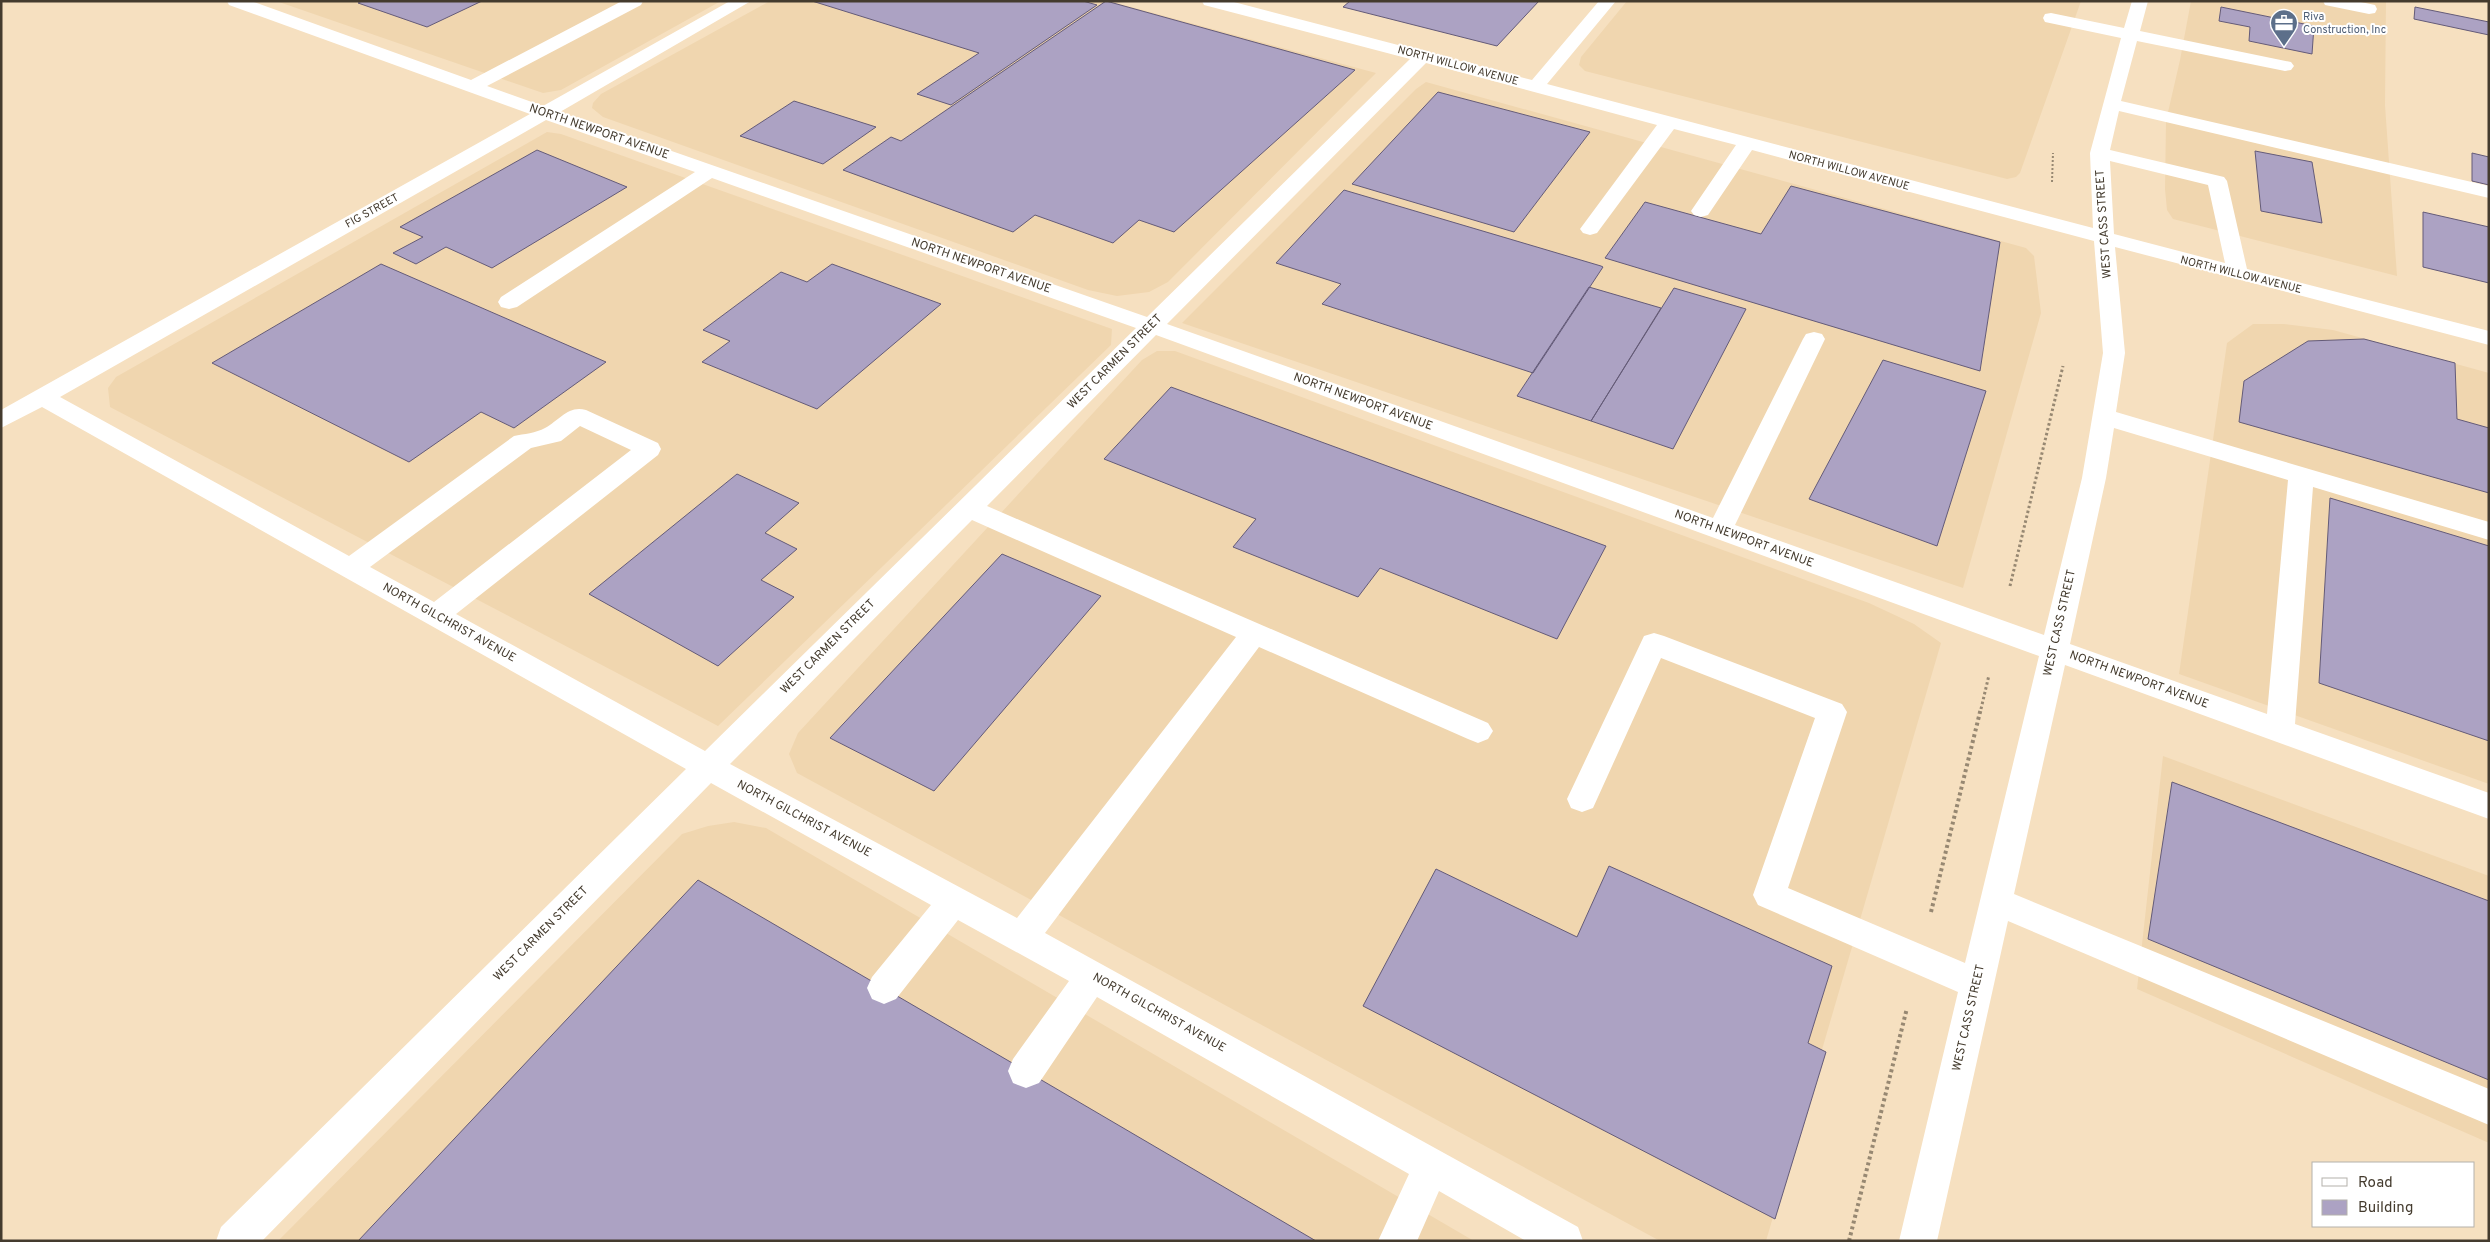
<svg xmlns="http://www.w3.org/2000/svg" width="2490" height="1242" viewBox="0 0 2490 1242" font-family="Overpass,sans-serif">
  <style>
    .built { fill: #f0d6af }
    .building { fill: #aca2c3; stroke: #645b78 }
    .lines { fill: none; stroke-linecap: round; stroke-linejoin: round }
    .path-far2 { stroke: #978872; stroke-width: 2; stroke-dasharray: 2 2; stroke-linecap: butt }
    .path-far1 { stroke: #978872; stroke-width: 3; stroke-dasharray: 2.5 2.5; stroke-linecap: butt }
    .path { stroke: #978872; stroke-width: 4; stroke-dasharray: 3 3; stroke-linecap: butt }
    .minor { fill: #fff; fill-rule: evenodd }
    .labels { text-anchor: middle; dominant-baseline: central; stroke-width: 4; stroke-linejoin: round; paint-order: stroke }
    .far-service-label { font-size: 11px; fill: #4e5e75; stroke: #fff; text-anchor: start }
    .far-street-label { font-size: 11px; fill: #443b2e; stroke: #fff }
    .street-label { font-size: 12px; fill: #443b2e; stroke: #fff }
  </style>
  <rect width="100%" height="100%" fill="#f6e0c0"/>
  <!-- built -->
  <path class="built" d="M276 1H721L561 90 543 93Z
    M770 1H1109L1376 73 1168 282 1149 292 1117 296 1088 290 603 117 592 108 593 103 601 94Z
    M1627 1H2081L2020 173 2016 177 2007 179 1585 71 1579 65 1581 57Z
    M2191 1H2386L2385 105 2397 276 2173 219 2167 210 2165 189 2166 121 2180 60Z
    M1426 82 2026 248 2034 256 2041 313 1963 588 1182 323 1416 89Z
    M547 132 561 134 1112 329 1111 345 718 726 110 407 108 388 116 377Z
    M2253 324H2284L2333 330 2489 373V784L2179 674 2227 343Z
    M1157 351H1175L1869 603 1914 624 1941 643 1766 1241H1660L797 773 789 754 798 733 1142 360Z
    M2163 756 2489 876V1143L2137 989Z
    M734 822 766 828 1474 1241H278L682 834 708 826Z"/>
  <!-- building -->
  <path class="building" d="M362 1H482L427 27 358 3Z
    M812 1H1083L1097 5 951 105 917 94 979 53Z
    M1106 1 1355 70 1174 232 1139 220 1113 243 1035 215 1013 232 843 170 891 137 901 141Z
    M1350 1H1539L1497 46 1343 7Z
    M2221 7 2314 26 2312 54 2249 41 2250 27 2219 21Z
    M2415 7 2489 22V35L2414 19Z
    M1438 92 1590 132 1514 232 1352 184Z
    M794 101 876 127 823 164 740 136Z
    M537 150 627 187 492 268 446 247 416 264 393 253 423 237 400 227Z
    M2255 151 2312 162 2322 223 2261 211Z
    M2472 153 2489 157V185L2472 181Z
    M1791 186 2000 242 1980 371 1605 258 1645 202 1761 234Z
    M1344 190 1601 266 1603 267 1533 373 1322 304 1341 284 1276 263Z
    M2423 212 2489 227V283L2423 267Z
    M381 264 606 362 514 428 481 412 409 462 212 363Z
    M832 264 941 304 817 409 702 362 730 341 703 330 781 272 807 282Z
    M1589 287 1661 308 1591 421 1517 396Z
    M1674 288 1746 309 1673 449 1591 421Z
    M2364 339 2455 363 2457 419 2489 428V493L2239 422 2244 381 2308 341Z
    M1883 360 1986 391 1937 546 1809 499Z
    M1171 387 1606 546 1557 639 1380 568 1358 597 1233 547 1256 519 1104 459Z
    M737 474 799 503 765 533 797 549 761 580 794 597 718 666 589 594Z
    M2330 498 2489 546V741L2319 683Z
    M1002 554 1101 596 934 791 830 738Z
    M2172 782 2489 901V1080L2148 939Z
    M1609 866 1832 966 1808 1043 1826 1052 1775 1219 1363 1006 1436 869 1577 937Z
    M698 880 1026 1071 1316 1241H358Z"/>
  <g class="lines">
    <!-- path-far2 -->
    <path class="path-far2" d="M2052 182 2053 153"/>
    <!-- path-far1 -->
    <path class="path-far1" d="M2010 586 2063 366
      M1981 709 1989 675"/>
    <!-- path -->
    <path class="path" d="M1931 912 1981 708
      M1849 1241 1907 1008"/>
    <!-- minor -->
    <path class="minor" d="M227 1H251L471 80 622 1H643L641 5 487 86 543 106 730 1H751L560 112 1147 317 1410 59 1204 5 1202 1H1230L1532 80 1599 1H1616L1547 84 2093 228 2090 153 2121 38 2045 22 2043 18 2045 14 2051 13 2124 28 2132 1H2148L2140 31 2291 62 2294 66 2291 70 2285 71 2137 41 2121 101 2489 186V198L2119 111 2110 150 2224 177 2227 181 2247 269 2489 331V345L2115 247 2125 353 2116 412 2489 522V540L2313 487 2295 724 2489 793V819L2065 665 2014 894 2489 1089V1125L2008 921 1937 1241H1899L1958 992 1758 905 1753 895 1815 718 1661 658 1593 808 1582 812 1571 808 1567 799 1644 636 1654 633 1664 636 1842 704 1847 712 1788 888 1965 963 2039 656 1156 335 987 506 1488 723 1493 731 1488 739 1478 743 1468 739 1259 647 1045 933 1578 1227 1583 1241H1526L1439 1191 1417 1241H1378L1409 1174 1097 997 1039 1083 1026 1088 1013 1083 1008 1071 1013 1059 1069 981 958 920 896 999 884 1004 872 999 867 988 872 977 931 905 711 783 262 1241H216L221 1227 686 769 42 407 1 428V410L530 114 229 5ZM1426 63 1657 125 1580 229 1583 233 1590 235 1597 233 1674 129 1736 145 1691 211 1694 215 1701 217 1708 215 1752 150 2094 241 2103 353 2082 478 2044 635 1735 525 1825 339 1822 334 1814 332 1806 334 1803 339 1713 518 1167 324ZM546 120 695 172 501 297 498 302 501 307 509 309 517 307 712 178 1136 328 705 751 456 614 658 455 661 449 658 443 586 410C568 405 560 420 545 428 536 433 524 434 514 436L349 556 60 397ZM2110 161 2208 185 2225 263 2114 234ZM580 426 631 450 434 602 370 567 531 448 561 441ZM2114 428 2288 480 2267 714 2070 644 2106 478ZM972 520 1236 637 1017 918 730 764Z
      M2323 1H2356L2375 5 2377 9 2375 13 2369 14 2325 5Z"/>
  </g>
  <!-- icons -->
  <defs>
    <g id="office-pin" transform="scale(1.4375)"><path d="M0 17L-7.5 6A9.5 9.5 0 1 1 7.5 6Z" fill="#5c6f8a" stroke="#fff"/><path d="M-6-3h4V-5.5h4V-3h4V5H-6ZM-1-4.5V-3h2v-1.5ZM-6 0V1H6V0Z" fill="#fff"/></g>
  </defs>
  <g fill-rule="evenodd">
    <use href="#office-pin" x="2284" y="23"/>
  </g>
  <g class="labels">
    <!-- far-service labels -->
    <g class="far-service-label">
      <text x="2303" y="17">Riva<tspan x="2303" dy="13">Construction, Inc</tspan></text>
    </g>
    <!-- far-street labels -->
    <g class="far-street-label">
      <text transform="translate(1458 66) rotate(15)">NORTH WILLOW AVENUE</text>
      <text transform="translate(1849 171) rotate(15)">NORTH WILLOW AVENUE</text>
      <text transform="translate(372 211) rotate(-29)">FIG STREET</text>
      <text transform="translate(2241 275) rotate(14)">NORTH WILLOW AVENUE</text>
    </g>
    <!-- street labels -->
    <g class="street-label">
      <text transform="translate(599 132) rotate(19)">NORTH NEWPORT AVENUE</text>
      <text transform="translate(2104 224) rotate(-94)">WEST CASS STREET</text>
      <text transform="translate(981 266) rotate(19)">NORTH NEWPORT AVENUE</text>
      <text transform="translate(1115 362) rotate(-45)">WEST CARMEN STREET</text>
      <text transform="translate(1363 402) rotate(20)">NORTH NEWPORT AVENUE</text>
      <text transform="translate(1744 539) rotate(20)">NORTH NEWPORT AVENUE</text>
      <text transform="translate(449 623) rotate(29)">NORTH GILCHRIST AVENUE</text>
      <text transform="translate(2060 623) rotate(-77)">WEST CASS STREET</text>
      <text transform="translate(828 647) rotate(-45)">WEST CARMEN STREET</text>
      <text transform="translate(2139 680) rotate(20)">NORTH NEWPORT AVENUE</text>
      <text transform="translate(804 819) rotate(28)">NORTH GILCHRIST AVENUE</text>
      <text transform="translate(541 934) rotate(-45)">WEST CARMEN STREET</text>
      <text transform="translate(1159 1013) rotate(29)">NORTH GILCHRIST AVENUE</text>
      <text transform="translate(1969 1018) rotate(-77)">WEST CASS STREET</text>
    </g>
  </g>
  <!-- border -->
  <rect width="2490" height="1242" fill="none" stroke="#443b2e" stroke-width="5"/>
  <!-- legend -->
  <rect x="2312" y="1162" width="162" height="65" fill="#ffffff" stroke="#b4b1ab"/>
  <rect x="2322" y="1178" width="25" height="8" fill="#ffffff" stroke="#b4b1ab"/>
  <text x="2358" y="1187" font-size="15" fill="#443b2e">Road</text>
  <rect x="2322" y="1200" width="25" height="15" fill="#aca2c3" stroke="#b4b1ab"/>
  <text x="2358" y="1212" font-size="15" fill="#443b2e">Building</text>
</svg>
